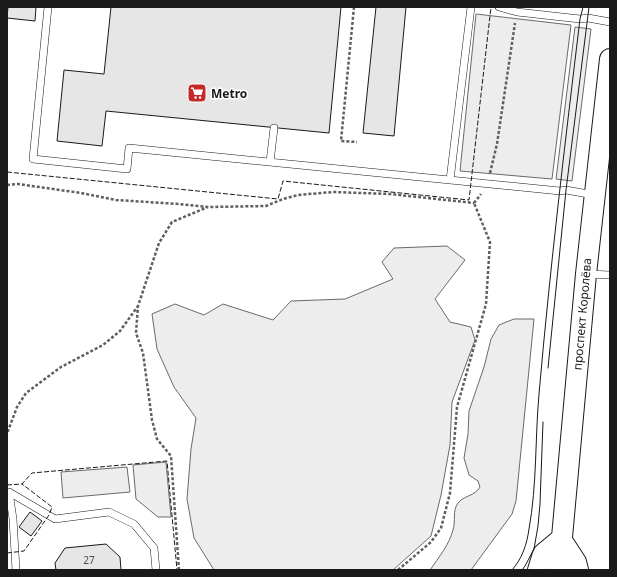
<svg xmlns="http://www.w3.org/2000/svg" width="617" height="577" viewBox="0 0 617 577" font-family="'Noto Sans',sans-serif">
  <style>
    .green { fill: #ededed; stroke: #6a6a6a }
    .building { fill: #e6e6e6; stroke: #1a1a1a }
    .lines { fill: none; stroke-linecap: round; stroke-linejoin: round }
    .lane-casing { stroke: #1a1a1a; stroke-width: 8 }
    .secondary-casing { stroke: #1a1a1a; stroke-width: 22 }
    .path { stroke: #5f5f5f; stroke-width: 2.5; stroke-dasharray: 3 2; stroke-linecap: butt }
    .lane { stroke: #fff; stroke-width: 7 }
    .secondary { stroke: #fff; stroke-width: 20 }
    .tram { stroke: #1a1a1a; stroke-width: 1 }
    .fence { stroke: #1a1a1a; stroke-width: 1; stroke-dasharray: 5 2; stroke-linecap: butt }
    .labels { text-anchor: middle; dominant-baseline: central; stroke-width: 3; stroke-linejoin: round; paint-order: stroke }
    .number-label { font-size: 10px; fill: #4d4d4d }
    .poi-label { font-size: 12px; font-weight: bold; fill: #1a1a1a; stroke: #fff; text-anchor: start }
    .street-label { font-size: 12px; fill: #1a1a1a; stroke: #fff }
  </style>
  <rect width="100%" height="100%" fill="#fff"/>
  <!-- green -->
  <path class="green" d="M476 14 571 25 552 179 460 171Z
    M575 27 591 29 572 181 556 179Z
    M447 246 465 260 435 299 450 322 471 327 475 340 452 402 450 445 441 495 431 536 393 570H214L194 538 187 499 191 449 196 418 174 387 157 349 152 314 175 304 204 315 223 304 273 320 291 301 345 299 393 279 382 262 394 248Z
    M514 319H534L516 501 512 514 471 570H430C439 557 449 545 453 530 456 521 452 511 458 503 463 496 475 496 480 487L478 481 469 475 464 458 468 434 469 411 484 367 491 339 499 325Z
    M166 462 171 517H158L136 499 133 465Z
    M127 467 130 492 63 498 61 472Z"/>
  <!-- building -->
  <path class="building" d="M8 7H36L35 21 7 18Z
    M111 7H341L329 133 106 111 102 146 57 141 64 70 104 74Z
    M376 7H406L394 136 363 133Z
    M30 512 42 521 31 536 19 527Z
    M106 544 120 557 121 570H56L55 563 65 548Z"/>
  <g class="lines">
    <!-- lane casing -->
    <g class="lane-casing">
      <path id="lane" d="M48 7 33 159 127 169 129 148 560 191 566 190 594 195
        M499 7 517 12 580 19 588 18 610 22
        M270 162 274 128
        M450 180 471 7
        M588 274 610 275
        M7 492H9L55 519 109 512 134 524 154 548 156 570
        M9 492 13 519 16 570"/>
    </g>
    <!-- secondary casing -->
    <g class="secondary-casing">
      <path id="secondary" d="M561 539 576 562 578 570
        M538 570 543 554 561 539
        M559 570 586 274 610 59"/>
    </g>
    <!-- path -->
    <path class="path" d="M354 7 341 141 357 142
      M490 173 497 144 515 23
      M7 185 18 184 81 193 116 200 179 204 209 207 266 206 283 199 298 195 333 192 390 194 474 203
      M474 203 481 194
      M7 431H8L17 407 26 393 61 367 103 345 120 331 138 306
      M179 570 171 456 157 439 152 420 143 353 136 333 138 306 159 243 172 222 208 207
      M398 570 431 542 441 528 450 493 457 407 486 304 490 242 474 203"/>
    <!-- lane -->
    <use href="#lane" class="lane"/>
    <!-- secondary -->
    <use href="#secondary" class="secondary"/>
    <!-- tram -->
    <path class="tram" d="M548 368 566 190 589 7
      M512 570C522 559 527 544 529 529 537 485 535 439 539 394 550 268 565 143 580 19L583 7
      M522 570 525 566 534 549 538 526 540 504 543 422"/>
    <!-- fence -->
    <path class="fence" d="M7 172 278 199 283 181 469 200 491 7
      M7 485 22 484 32 473 167 461 177 570
      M7 553 24 551 49 515 52 507 22 484"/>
  </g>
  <!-- icons -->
  <defs>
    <g id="supermarket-square" transform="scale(1)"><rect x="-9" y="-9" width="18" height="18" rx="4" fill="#c62828" stroke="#fff"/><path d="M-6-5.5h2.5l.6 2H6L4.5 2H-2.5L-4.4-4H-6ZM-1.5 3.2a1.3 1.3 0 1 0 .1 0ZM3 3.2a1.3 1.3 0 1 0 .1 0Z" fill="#fff"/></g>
  </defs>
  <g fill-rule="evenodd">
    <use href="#supermarket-square" x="197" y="93"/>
  </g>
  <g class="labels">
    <!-- number labels -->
    <g class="number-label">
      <text x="89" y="560">27</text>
    </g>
    <!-- poi labels -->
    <g class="poi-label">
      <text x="211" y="93">Metro</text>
    </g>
    <!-- street labels -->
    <g class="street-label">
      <text transform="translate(582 314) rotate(-85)">проспект Королёва</text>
    </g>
  </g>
  <!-- border -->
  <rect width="617" height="577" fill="none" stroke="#1a1a1a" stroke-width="16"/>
</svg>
